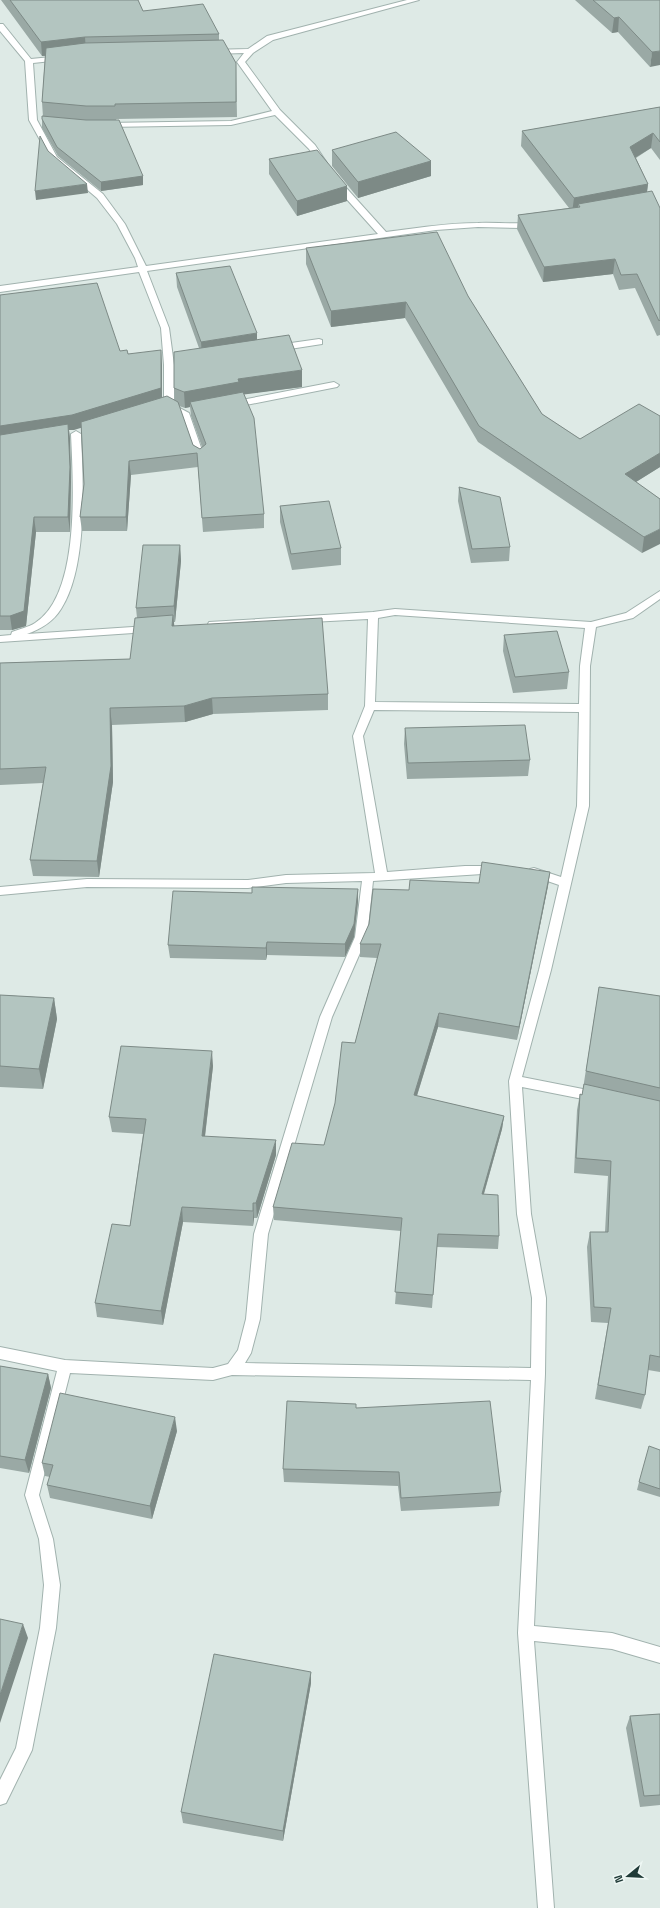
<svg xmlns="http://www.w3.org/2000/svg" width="660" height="1908" viewBox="0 0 660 1908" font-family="'Space Grotesk',sans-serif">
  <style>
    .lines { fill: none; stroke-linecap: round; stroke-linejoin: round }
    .minor-casing { stroke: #a1b2ae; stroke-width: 2 }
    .minor { fill: #fff; fill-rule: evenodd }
    .wall { fill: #9aa9a5; fill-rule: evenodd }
    .shaded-wall { fill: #7d8a86 }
    .building { fill: #b3c5c0; stroke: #7d8a86 }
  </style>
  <rect width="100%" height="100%" fill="#deeae6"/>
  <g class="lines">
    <!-- minor casing -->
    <g class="minor-casing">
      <path id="minor" d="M407 0H419L273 40 253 53 245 62 280 110 315 145 327 163 326 165H320L309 149 275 115 231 125 106 127 102 125 106 123 231 121 272 111 237 62 244 53 213 54H210V50L248 49 267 36Z
        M0 24H3L31 59 61 56 65 58 61 60 33 63 37 120 57 157 103 194 125 224 146 266 378 234 334 185 333 183 337 181H340L386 232C417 228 447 223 478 223 496 222 515 225 533 222L537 224 536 226 522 228 478 227 436 230 147 271 169 328 174 365V405L189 413 205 459 200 462 197 461 180 415 164 406V365L161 328 139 272 0 292V286L138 267 135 258 117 224 97 198 50 158 29 120 25 61 0 31Z
        M319 339 322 340V344L277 351 273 348 277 345Z
        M334 382 339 385 337 387 231 408 226 405 231 402Z
        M76 431 81 434C83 483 88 567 61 609 53 622 41 629 27 634L148 626 153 629 148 632 0 642V636L11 635 12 632C19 629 29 627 35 623 81 594 73 482 71 434Z
        M660 591V599L633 618 596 627 590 666 589 806 551 970 522 1077 598 1092 602 1093 604 1097 602 1101 598 1102 522 1087 531 1214 546 1298 545 1374 534 1626 612 1633 660 1647V1663L612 1649 534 1641 554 1908H538L518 1633 531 1380 232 1375 213 1380 70 1373 39 1495 53 1539 60 1585 56 1628 32 1750 6 1803 0 1805V1780L16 1748 40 1628 44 1585 39 1539 25 1495 57 1371 0 1359V1347L65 1360 213 1368 228 1364 238 1350 246 1319 254 1234 320 1017 355 937 362 881 286 883 248 888 87 887 0 895V887L87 879 248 880 286 875 375 873 353 736 365 706 368 619 213 627 209 626 208 624 209 622 373 612 395 609 591 622 626 613ZM395 615 585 628 580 666 579 704 375 702 378 618ZM374 710 579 712 577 806 561 877 534 868 530 869 528 872 530 875 559 885 539 970 509 1081 517 1214 532 1298 531 1368 245 1363 251 1353 260 1319 268 1234 332 1017 367 937 373 881 498 873 502 872 504 869 502 866H465L387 872 363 736Z"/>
    </g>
    <!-- minor -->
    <use href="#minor" class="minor"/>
  </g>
  <!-- wall -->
  <path class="wall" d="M1 0H138L143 11 219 34V40L236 63 237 117 116 119 143 176V185L101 191 58 156 42 128V119L43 117 42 102 45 56H42Z
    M575 0H660L650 67 618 32 612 33Z
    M660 107V160L651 148 636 158 648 184 647 192 660 208V335L657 336 635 288 619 290 613 274 543 282 517 229 518 215 569 208 521 146 522 131Z
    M332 150 431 161V176L358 198 332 166Z
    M269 159 347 186V201L297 216 269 174Z
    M306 248 468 296 542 414 580 439 660 416V467L636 482 660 499 642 553 478 442 405 318 331 327 306 264Z
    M176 273 257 340 302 387 243 394 264 514V528L203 532 198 467 131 475 127 531H82L80 517 84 484 81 427 69 430 70 439 71 482 70 532H36L26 626 12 630H0V295L120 351 162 365V398L175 401 174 388 199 348 177 287ZM179 406 185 408 190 407 191 416 202 447 200 449 193 445Z
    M459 487 510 547 509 561 471 563 458 501Z
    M280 506 341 548V565L292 570 280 522Z
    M180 545 181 561 175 622H174V626L328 694V710L213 714 185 722 112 725 113 782 99 877 33 876 30 860 43 783 0 785V663L130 659 137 618 136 608Z
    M504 635 569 672 567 689 513 693 503 651Z
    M405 728 530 760 528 776 407 779 404 744Z
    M550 872 548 886 517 1040 438 1027 417 1096 504 1116 502 1129 484 1194 499 1236 498 1249 437 1247 432 1308 395 1304 401 1231 274 1220 273 1207 324 1145 355 1043 377 958 360 957V944L409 890 479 883Z
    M358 902 354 937 345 957 267 955 266 960 170 958 168 945Z
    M599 987 660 996V1372L648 1370 645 1395 641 1409 595 1399 608 1323 591 1322 587 1247 590 1232H605L608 1176 574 1173 577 1110 580 1094 582 1095Z
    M0 995 54 998 57 1019 43 1089 0 1087Z
    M213 1066 205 1137 276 1155 257 1218H254L253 1226 183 1222 163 1325 97 1317 95 1303 130 1226 143 1134 112 1132 109 1117Z
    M0 1366 48 1374 51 1388 29 1473 0 1468Z
    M356 1408 501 1492 499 1506 401 1511 398 1486 284 1482 283 1469Z
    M177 1431 152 1519 50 1498 47 1485 50 1477 45 1476 42 1463Z
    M660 1450V1497L637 1490 639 1482Z
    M311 1672V1683L283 1841 183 1823 181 1812Z
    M660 1714V1805L640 1807 626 1728 630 1716Z"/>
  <!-- shaded-wall -->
  <path class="shaded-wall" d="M619 17 618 32 612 33 614 18Z
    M85 37 86 52 42 56 41 42Z
    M660 51V65L650 67 652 52Z
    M653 133 651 148 628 162 630 147Z
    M431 161V176L358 198V182Z
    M143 176V185L101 191V182Z
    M87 184 88 193 36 200 35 191Z
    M648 184 646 199 578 204V212L572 213 574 198Z
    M347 186V201L297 216V201Z
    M615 259 613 274 543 282 544 267Z
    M406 302 405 318 331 327V311Z
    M257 333V347L202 356 201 342Z
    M161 350 162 365V403L74 430H69L70 439 71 482 70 532 68 517 0 441V426Z
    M302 370V387L240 395 190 402V407L185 408 184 392 238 379Z
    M660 453V467L623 490 625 474Z
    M129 461 131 475 127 531 126 517Z
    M34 517 36 532 26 626 12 630 10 616Z
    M660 529V544L642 553 644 537Z
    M180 545 181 561 175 622 174 606Z
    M173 615 175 631 172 626Z
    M212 698 213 714 185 722 184 706Z
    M110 708 112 725 113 782 99 877 97 861Z
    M550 872 548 886 517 1040 519 1027Z
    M358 889V902L354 937 345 957V944Z
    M267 942V955L266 960V948Z
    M54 998 57 1019 43 1089 39 1069Z
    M439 1013 438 1027 413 1108 414 1095Z
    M212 1051 213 1066 203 1152 202 1136Z
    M504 1116 502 1129 480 1207 482 1194Z
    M276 1140V1155L257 1218 256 1203Z
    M253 1203 254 1218 253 1226Z
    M182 1207 183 1222 163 1325 161 1311Z
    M48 1374 51 1388 29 1473 25 1460Z
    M175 1417 177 1431 152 1519 150 1506Z
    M23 1624 28 1638 0 1723V1695Z
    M311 1672V1683L283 1841V1831Z"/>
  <!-- building -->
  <path class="building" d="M10 0H138L143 11 203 4 219 34 85 37 41 42Z
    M593 0H660V51L652 52 619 17 614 18Z
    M223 40 236 63V102L115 104V106H86L42 102 46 48 85 43Z
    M660 107V142L653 133 630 147 648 184 574 198 522 131Z
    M42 116 86 120H119L143 176 101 182 57 147 42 119Z
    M396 132 431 161 358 182 332 150Z
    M40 136 48 151 87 184 35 191Z
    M317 150 347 186 297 201 269 159Z
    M652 191 660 208V320L659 321 637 274 621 275 615 259 544 267 518 215 580 207 578 204Z
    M437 232 468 296 542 414 580 439 639 404 660 416V453L625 474 660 499V529L644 537 479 426 406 302 331 311 306 248Z
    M230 266 257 333 201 342 176 273Z
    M97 283 120 351 127 350 128 354 161 350V388L72 415 0 426V295Z
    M289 335 302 370 238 379 239 382 184 392 174 388V352Z
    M243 392 254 418 264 514 202 518 197 453 129 461 126 517H80L84 484 81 422 167 396 178 402 193 445 200 449 206 444 190 402Z
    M68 424 70 467 68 517H34L24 611 10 616H0V435Z
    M459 487 500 497 510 547 472 549Z
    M329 501 341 548 291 554 280 506Z
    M143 545H180L174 606 136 608Z
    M173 615 172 626 322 618 328 694 212 698 184 706 110 708 111 766 97 861 30 860 46 767 0 769V663L130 659 135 618Z
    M557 631 569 672 515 677 504 635Z
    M525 725 530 760 408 763 405 728Z
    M482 862 550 872 519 1027 439 1013 414 1095 504 1116 482 1194 498 1195 499 1236 438 1234 433 1295 395 1292 402 1218 273 1207 292 1143 324 1145 335 1103 342 1042 355 1043 381 944H360L369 924 373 889 409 890 410 880 479 883Z
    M252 887 358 889 354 924 345 944 267 942 266 948 168 945 173 891 252 893Z
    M599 987 660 996V1088L586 1071Z
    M0 995 54 998 39 1069 0 1066Z
    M121 1046 212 1051 202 1136 276 1140 256 1203H253V1211L182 1207 161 1311 95 1303 112 1224 130 1226 146 1119 109 1117Z
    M584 1084 660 1101V1357L650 1355 645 1395 598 1385 611 1308 594 1307 590 1232H608L611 1161 576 1158 580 1094 582 1095Z
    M0 1366 48 1374 25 1460 0 1456Z
    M60 1393 175 1417 150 1506 47 1485 53 1465 42 1463Z
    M287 1401 356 1404V1408L490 1401 501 1492 401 1498 399 1472 283 1469Z
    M649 1446 660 1450V1489L639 1482Z
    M0 1619 23 1624 0 1695Z
    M214 1654 311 1672 283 1831 181 1812Z
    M660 1714V1795L644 1796 630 1716Z"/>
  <!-- north arrow -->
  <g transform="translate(628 1876) rotate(252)" stroke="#eef7f4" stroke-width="3" paint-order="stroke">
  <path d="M0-3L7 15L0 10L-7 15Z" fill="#1f3a37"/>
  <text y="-6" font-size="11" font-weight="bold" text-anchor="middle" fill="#1f3a37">N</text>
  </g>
</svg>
